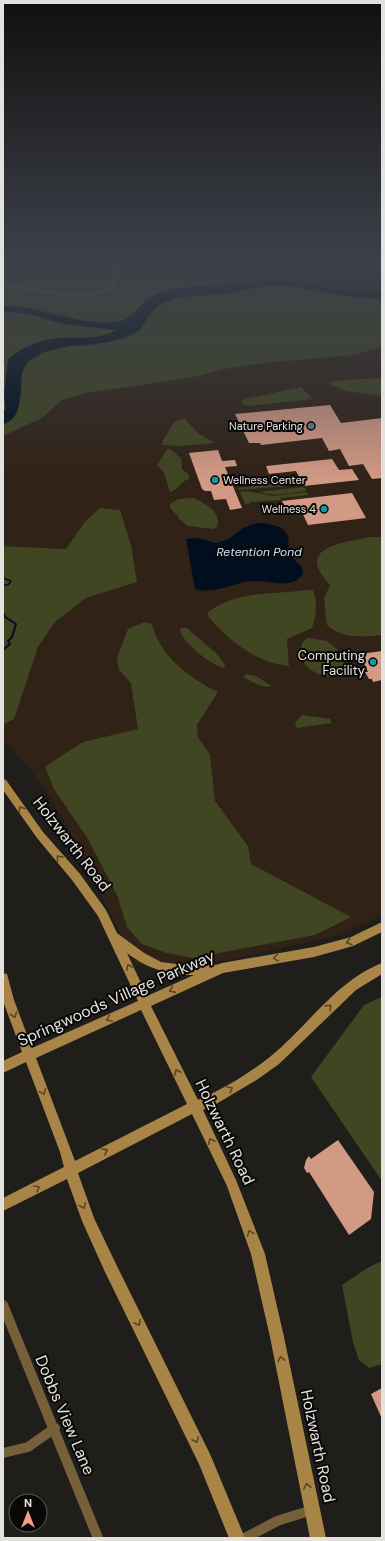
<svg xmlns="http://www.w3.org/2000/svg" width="385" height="1541" viewBox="0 0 385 1541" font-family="'DM Sans',sans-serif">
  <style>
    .commercial { fill: #312217 }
    .green { fill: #404522 }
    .water { fill: #000e1e }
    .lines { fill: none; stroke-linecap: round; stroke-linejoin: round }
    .stream-far1 { stroke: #000e1e; stroke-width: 1.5 }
    .stream { stroke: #000e1e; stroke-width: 2 }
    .building { fill: #d29984 }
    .street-far1 { stroke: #76603a; stroke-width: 3.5 }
    .street { stroke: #76603a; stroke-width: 10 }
    .secondary { fill: #a88546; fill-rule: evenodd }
    .oneway { stroke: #584626 }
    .service-dot { fill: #5c6f8a; stroke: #090807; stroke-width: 1.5 }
    .culture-dot { fill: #0f9aa8; stroke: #090807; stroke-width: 1.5 }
    .labels { text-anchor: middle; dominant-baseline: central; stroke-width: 4; stroke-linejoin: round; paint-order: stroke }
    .far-poi-label { font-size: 11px; fill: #e3e2df; stroke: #090807; text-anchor: end }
    .far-water-label { font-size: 12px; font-style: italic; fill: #c7e1f8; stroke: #090807 }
    .poi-label { font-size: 13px; fill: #e3e2df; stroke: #090807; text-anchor: end }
    .near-street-label { font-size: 16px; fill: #e3e2df; stroke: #090807 }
  </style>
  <rect width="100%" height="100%" fill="#201e1b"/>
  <!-- commercial -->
  <path class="commercial" d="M382 347V916L336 936 227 960 185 966 136 965 62 816 31 770 3 739V725L14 719 38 647 55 622 86 598 137 582 84 523 67 549 3 546V436L42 418 62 400 86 393 189 378 225 369 263 363 353 355Z"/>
  <!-- green -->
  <path class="green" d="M3 264H155L156 278 250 274 255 282 171 289 146 301 125 320 108 323 83 320 20 306H3Z
    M275 285C311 287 346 298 382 299V347L353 355 263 363 225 369 189 378 86 393 62 400 42 418 3 436V424L7 423 21 395 22 373 29 361 45 352 71 346 95 345 140 330 152 311 160 304 178 298 220 294Z
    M3 312C25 311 43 319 64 324 81 327 99 329 117 330L105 336 35 344 4 394 6 409 3 411Z
    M376 378 382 379V396L346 391 329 384V382L334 381Z
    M301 387 313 399 250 406 242 404V400Z
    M184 418 198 433 215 443 180 446 162 445V442L174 422Z
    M167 449H170L181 458 182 469 189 475V479C181 481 178 490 170 492L164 473 157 465Z
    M300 481 302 485 239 490 238 488Z
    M304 487 307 491 274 495 258 492Z
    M247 491 273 496 307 492 308 495 280 498 281 500 249 502 250 504H245L240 492Z
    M194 498C205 504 222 512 217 527L213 529 188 526 179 519 178 516 170 508V504L178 499Z
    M100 508 120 510 131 545 137 582 86 598 55 622 38 647 14 719 3 725V546L66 549 84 523Z
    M370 537H382V635C363 637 342 639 327 625L324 598 330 585C326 580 321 575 319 570 306 544 356 541 370 537Z
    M307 590H313C318 601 316 617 312 628L287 639 289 666C256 663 228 640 208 616V612C239 590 271 595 307 590Z
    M144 622 152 624C160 656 189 678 218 692L197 725 198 737 210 755 215 801 248 846 251 864 351 917 315 935 192 958 167 953 142 944 127 927 117 895 88 839 54 789 46 769V766L83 742 138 729 131 683 119 670 117 658 128 629Z
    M182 628H187L218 655 225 665 224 668C212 666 180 641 180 629Z
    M308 638 327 641 337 649 339 658 349 669 348 673C342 674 336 678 329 677 315 674 300 666 301 651 301 645 302 641 308 638Z
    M246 674 256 676 272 686C263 689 252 682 244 677Z
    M302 715 330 719 332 723 297 728 295 723Z
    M382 997V1181L311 1077 364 1005Z
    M382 1261V1364L369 1368 359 1360 353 1342 342 1285 369 1267Z"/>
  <!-- water -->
  <path class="water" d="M282 279 337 289 382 293V299C363 298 344 296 325 293 313 291 301 287 289 286 266 283 242 291 220 294 206 295 191 295 177 298 163 302 154 308 146 320 144 323 142 328 139 330 134 334 124 338 117 340 90 347 52 342 29 360 12 375 31 417 3 424V411L6 409 4 394 8 359C22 347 40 340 59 338 78 336 99 341 116 330 100 327 83 327 67 324 45 320 26 311 3 312V306C40 306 90 331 124 320 133 317 139 307 146 300 154 294 163 292 171 289Z
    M257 523C266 523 284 525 288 536 290 542 287 548 289 554L302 567 303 574C298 580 294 582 287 583 276 585 264 580 253 581 233 582 216 595 195 589L186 539 198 538 216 543 229 539 243 528Z"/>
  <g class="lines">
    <!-- stream-far1 -->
    <path class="stream-far1" d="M3 578 11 581 8 585H3"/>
    <!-- stream -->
    <path class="stream" d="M3 612 5 617 16 624 12 637 8 641 10 644 3 650"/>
  </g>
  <!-- building -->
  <path class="building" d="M330 405 341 423 382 418V478L372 479 363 464 349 466 340 449 329 451 322 438 261 445 260 443H249L235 414Z
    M218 450 222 461 235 460 237 466 225 467 242 508 230 510 226 499 214 500 211 491H205L202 489 189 453Z
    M332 459 339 470 352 469 359 480 304 486 296 471 269 474 266 466Z
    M352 493 366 518 308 525 300 508 286 510 282 501Z
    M382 651V680L373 682 372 679H369L365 672H368L360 654Z
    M338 1140 374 1192 371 1219 349 1235 309 1172 307 1173 304 1168 306 1160 309 1156 311 1159Z
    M382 1388V1419L371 1394Z"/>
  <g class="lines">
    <!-- street-far1 -->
    <path class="street-far1" d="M3 285C33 289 87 303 114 288L113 284 120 264"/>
    <!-- street -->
    <path class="street" d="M3 1305 98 1538
      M3 1453 28 1447 55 1428
      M245 1538 277 1521 312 1510"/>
    <!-- secondary -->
    <path class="secondary" d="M3 779 6 780 43 832 80 874 106 910 117 933 144 953 161 962 184 965 213 964 216 965 222 963 314 947 351 937 382 922V932L353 946 314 957 223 973 151 1006 198 1100C222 1090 250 1073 271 1056 308 1026 336 981 382 963V974L356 990 279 1064 258 1079 216 1104 203 1110 236 1180 265 1254 284 1337 326 1538H310L270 1337 251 1254 227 1186 192 1114 78 1173 94 1218 115 1262 210 1454 245 1538H229L199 1464 105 1272 82 1221 67 1179 3 1211V1198L64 1167 60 1152 26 1062 3 1073V1061L22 1052 3 1001V973L7 974 14 1000 32 1048 138 1001 98 916 72 880 37 838 3 790ZM127 953C148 969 168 975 194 975L147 996ZM141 1010 187 1104 75 1161 36 1058Z"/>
  </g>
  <!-- one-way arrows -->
  <defs><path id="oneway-chevron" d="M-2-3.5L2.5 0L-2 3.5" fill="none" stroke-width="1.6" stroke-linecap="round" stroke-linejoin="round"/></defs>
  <g class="oneway">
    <use href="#oneway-chevron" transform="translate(21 809) rotate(-126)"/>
    <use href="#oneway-chevron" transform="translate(59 858) rotate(-130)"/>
    <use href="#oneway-chevron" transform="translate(349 942) rotate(162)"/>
    <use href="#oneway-chevron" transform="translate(276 958) rotate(171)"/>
    <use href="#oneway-chevron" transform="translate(129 967) rotate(-115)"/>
    <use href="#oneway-chevron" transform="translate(172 990) rotate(156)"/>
    <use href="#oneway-chevron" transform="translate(329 1007) rotate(-44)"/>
    <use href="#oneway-chevron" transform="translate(14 1015) rotate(71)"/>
    <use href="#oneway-chevron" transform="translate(109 1019) rotate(155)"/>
    <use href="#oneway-chevron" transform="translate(177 1072) rotate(-116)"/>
    <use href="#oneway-chevron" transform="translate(230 1089) rotate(-31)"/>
    <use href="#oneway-chevron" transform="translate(43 1092) rotate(69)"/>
    <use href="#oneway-chevron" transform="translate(211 1141) rotate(-115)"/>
    <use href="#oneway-chevron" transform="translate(105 1151) rotate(-27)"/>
    <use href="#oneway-chevron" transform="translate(37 1188) rotate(-30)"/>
    <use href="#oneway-chevron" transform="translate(83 1206) rotate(69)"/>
    <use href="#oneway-chevron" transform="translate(250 1233) rotate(-110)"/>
    <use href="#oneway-chevron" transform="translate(138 1323) rotate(63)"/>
    <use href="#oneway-chevron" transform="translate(281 1359) rotate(-102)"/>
    <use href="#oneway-chevron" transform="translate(196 1440) rotate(65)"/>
    <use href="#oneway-chevron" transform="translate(307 1486) rotate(-102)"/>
  </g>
  <!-- sky -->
  <linearGradient id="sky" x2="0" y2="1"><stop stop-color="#12100f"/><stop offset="0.55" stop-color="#3c414a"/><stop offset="1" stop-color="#3c414a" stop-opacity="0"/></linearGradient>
  <rect width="385" height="479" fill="url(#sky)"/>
  <!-- markers -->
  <circle class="service-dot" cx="311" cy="426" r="4"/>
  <g class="culture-dot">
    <circle cx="215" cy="480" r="4"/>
    <circle cx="324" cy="509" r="4"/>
    <circle cx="373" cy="662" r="4"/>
  </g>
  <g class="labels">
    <!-- far-poi labels -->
    <g class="far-poi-label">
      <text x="303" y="426">Nature Parking</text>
      <text x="223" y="480" text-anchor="start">Wellness Center</text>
      <text x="316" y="509">Wellness 4</text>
    </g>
    <!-- far-water labels -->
    <g class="far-water-label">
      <text x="259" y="552">Retention Pond</text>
    </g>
    <!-- poi labels -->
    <g class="poi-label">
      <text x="365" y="655">Computing<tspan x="365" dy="15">Facility</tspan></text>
    </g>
    <!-- near-street labels -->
    <g class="near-street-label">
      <text transform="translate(72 844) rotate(52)">Holzwarth Road</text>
      <text transform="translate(116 998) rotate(-24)">Springwoods Village Parkway</text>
      <text transform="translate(225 1132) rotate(64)">Holzwarth Road</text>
      <text transform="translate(65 1415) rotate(67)">Dobbs View Lane</text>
      <text transform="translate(318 1446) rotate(78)">Holzwarth Road</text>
    </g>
  </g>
  <!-- border -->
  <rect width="385" height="1541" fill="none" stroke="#e3e2df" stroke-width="8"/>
  <!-- north arrow -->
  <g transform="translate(28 1513)"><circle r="19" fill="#090807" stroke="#605f5d"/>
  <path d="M0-3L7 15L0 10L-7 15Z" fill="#f49e87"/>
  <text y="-6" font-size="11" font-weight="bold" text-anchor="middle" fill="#e3e2df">N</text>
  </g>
</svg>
